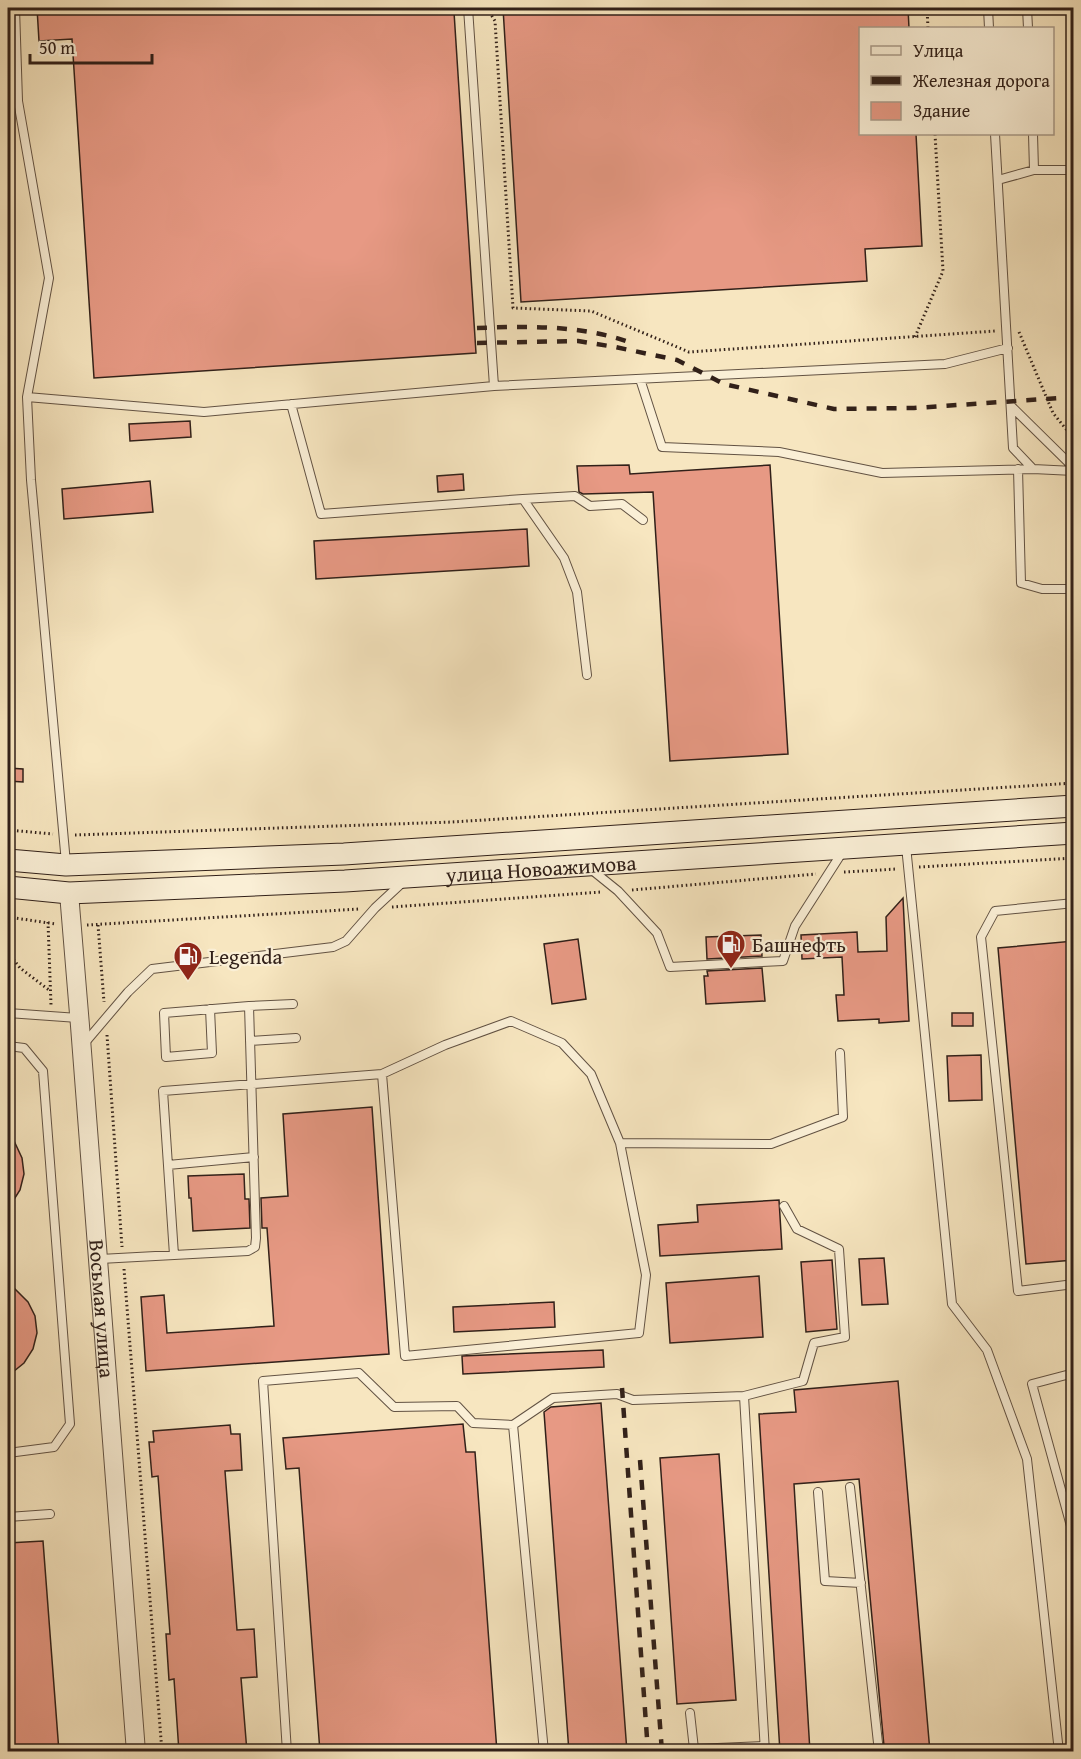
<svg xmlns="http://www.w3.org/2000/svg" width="1081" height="1759" viewBox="0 0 1081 1759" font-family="'Gentium Book Plus',serif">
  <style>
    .building { fill: #e79984; stroke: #312019; stroke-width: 1.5 }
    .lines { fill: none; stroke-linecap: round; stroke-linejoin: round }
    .service-casing { stroke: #625243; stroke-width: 10 }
    .tertiary-casing { stroke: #625243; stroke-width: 20 }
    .secondary-casing { stroke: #312019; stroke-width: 23 }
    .path { stroke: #312019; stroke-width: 3; stroke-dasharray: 1.5 3; stroke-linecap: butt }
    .service { stroke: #faefd6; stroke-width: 8 }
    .tertiary { stroke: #faefd6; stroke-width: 18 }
    .secondary { stroke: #faefd6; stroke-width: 21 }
    .rail { stroke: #312019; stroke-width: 4.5; stroke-dasharray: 10 10; stroke-linecap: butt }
    .labels { text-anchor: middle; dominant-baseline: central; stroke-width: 4.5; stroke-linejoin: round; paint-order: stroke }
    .street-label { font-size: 21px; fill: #312019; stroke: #faefd6 }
    .poi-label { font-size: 21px; fill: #312019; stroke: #faefd6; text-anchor: start }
  </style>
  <rect width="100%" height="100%" fill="#f7e6c0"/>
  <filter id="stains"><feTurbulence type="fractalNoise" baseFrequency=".00333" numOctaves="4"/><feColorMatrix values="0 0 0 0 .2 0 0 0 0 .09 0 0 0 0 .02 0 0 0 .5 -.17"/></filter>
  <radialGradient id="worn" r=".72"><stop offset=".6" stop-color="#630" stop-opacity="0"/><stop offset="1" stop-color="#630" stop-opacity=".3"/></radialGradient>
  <!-- building -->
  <path class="building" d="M37 8H427L428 13 454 12 476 353 94 378 72 39 39 41Z
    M503 8H908L909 28H861V134H916L922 246 865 249 867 281 521 302Z
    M190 421 191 437 130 441 129 424Z
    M629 465 630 474 770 465 788 754 670 761 653 492 583 494 579 492 577 466Z
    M463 474 464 490 438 492 437 476Z
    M150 481 153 512 64 519 62 489Z
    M527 529 529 566 316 579 314 541Z
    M8 768 23 769V782L8 781Z
    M903 898 909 1021 879 1023V1019L838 1021 836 995H844L842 957 802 959 801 935 857 932 858 952 887 951 886 917Z
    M761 935 762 956 707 959 706 937Z
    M578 939 586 999 552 1004 544 944Z
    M1074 941V1260L1026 1264 998 948Z
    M762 968 765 1001 706 1004 704 976H708L707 971Z
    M952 1013H973V1026H952Z
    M981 1055 982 1100 949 1101 947 1056Z
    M372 1107 389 1354 146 1371 141 1297 164 1295 167 1333 274 1326 267 1228H262L261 1198 288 1196 283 1114Z
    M8 1128 22 1158 24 1174 20 1190 8 1209Z
    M244 1174 245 1199H249L250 1228 193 1231 191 1198H189L188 1176Z
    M779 1200 782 1249 660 1256 658 1225 698 1222 697 1205Z
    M884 1258 888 1304 862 1305 859 1259Z
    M832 1260 837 1329 806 1332 801 1262Z
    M759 1276 763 1337 670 1343 666 1283Z
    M8 1282 28 1302 35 1316 37 1333 33 1349 24 1363 8 1376Z
    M554 1302 555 1327 454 1332 453 1307Z
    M603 1350 604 1367 463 1374 462 1356Z
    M898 1381 930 1752H902L901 1745 884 1746 859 1479 794 1484 810 1752H780L759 1414 796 1412 794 1390Z
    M601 1403 627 1752H569L544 1412 551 1407Z
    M463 1424 466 1452H475L497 1752H320L299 1468 286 1469 283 1438Z
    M230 1425 231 1434H240L242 1470 225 1471 237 1630 254 1629 257 1677 241 1678 247 1752H179L174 1679 169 1680 166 1634H170L158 1476 152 1477 149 1442H154L153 1431Z
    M719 1454 736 1700 677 1704 660 1458Z
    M43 1541 59 1752H8V1543Z"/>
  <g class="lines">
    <!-- service casing -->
    <g class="service-casing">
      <path id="service" d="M15 8 18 101 49 278 27 397 31 480 66 863
        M468 8 494 386
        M988 8 989 28
        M1027 8 1028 28
        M995 134 1013 448 1033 469 1074 471
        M1034 170H1074
        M998 180 1034 170 1033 134
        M640 379 662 447 779 452 882 473 1033 469
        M27 397 204 412 494 386 945 364 1008 348
        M291 404 321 514 523 499 564 558 577 592 587 675
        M1011 406 1074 468
        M1018 469 1021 583 1042 589H1074
        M523 499 575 496 590 506 622 504 643 520
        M906 846 952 1304 987 1350 1027 1459 1059 1752
        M592 870 618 891 657 933 670 967 783 961 795 926 843 851
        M1074 903 995 911 981 937 1018 1291 1074 1284
        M249 1006 293 1004
        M8 1013 78 1018
        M250 1041 296 1038
        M83 1045 128 992 152 969 333 947 346 941 375 908 403 882
        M8 1046 24 1048 43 1071 70 1424 54 1447 8 1453
        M620 1143 771 1144 843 1117 840 1053
        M168 1165 254 1157
        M174 1255 163 1091 382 1074 405 1356 639 1333 646 1275 620 1143 591 1074 562 1043 511 1021 445 1045 382 1074
        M100 1259 248 1251 255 1247 256 1238 249 1006 164 1013 166 1057 212 1053 210 1009
        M1074 1373 1032 1384 1074 1537
        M513 1425 544 1752
        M850 1487 879 1752
        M818 1492 825 1581 861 1583
        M8 1517 50 1514
        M690 1713 694 1749 765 1746
        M287 1752 263 1381 359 1373 394 1407 457 1406 473 1423 513 1425 553 1398 617 1394 633 1400 744 1396
        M765 1752 744 1396 803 1381 814 1343 845 1337 839 1249 797 1229 784 1206"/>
    </g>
    <!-- tertiary casing -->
    <g class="tertiary-casing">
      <g id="tertiary">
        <path id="s1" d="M69 893C93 1179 115 1465 136 1752"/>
      </g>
    </g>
    <!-- secondary casing -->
    <g class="secondary-casing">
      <g id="secondary">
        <path d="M8 860 66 865 344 854 1074 806"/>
        <path id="s2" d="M8 887 69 893 345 881 1074 833"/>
      </g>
    </g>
    <!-- path -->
    <path class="path" d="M487 8 495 21 513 308 591 311 689 352 995 331
      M927 8 928 28
      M1019 332 1053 413 1074 439
      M915 337 943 271 935 134
      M8 830 53 834
      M75 835 452 822 1074 783
      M919 867 1074 858
      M844 872 897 869
      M632 890 816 874
      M392 907 601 892
      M8 917 56 924
      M48 922 51 1005
      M87 925 359 909
      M98 925 104 1002
      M8 952 20 968 49 990
      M107 1035 122 1247
      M124 1269 162 1752"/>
    <!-- service -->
    <use href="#service" class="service"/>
    <!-- tertiary -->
    <use href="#tertiary" class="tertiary"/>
    <!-- secondary -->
    <use href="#secondary" class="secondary"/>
    <!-- rail -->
    <path class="rail" d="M477 328C528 326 580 325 629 342
      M477 343 578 341 615 347 677 360 724 384 834 409 914 408 1074 397
      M622 1388 648 1752
      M640 1460 662 1752"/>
  </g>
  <!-- icons -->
  <defs>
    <g id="fuel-pin" transform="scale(1.5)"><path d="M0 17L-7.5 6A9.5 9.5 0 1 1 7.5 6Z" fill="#8f2418" stroke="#faefd6"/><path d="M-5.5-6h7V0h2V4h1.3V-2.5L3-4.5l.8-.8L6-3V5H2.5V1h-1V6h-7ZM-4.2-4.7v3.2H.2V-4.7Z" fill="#fff"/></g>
  </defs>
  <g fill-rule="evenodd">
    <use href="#fuel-pin" x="731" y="944"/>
    <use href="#fuel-pin" x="188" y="956"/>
  </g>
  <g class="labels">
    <!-- street labels -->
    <g class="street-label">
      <text stroke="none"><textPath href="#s2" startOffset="534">улица Новоажимова</textPath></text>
      <text stroke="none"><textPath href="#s1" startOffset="417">Восьмая улица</textPath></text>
    </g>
    <!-- poi labels -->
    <g class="poi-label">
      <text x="752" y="944">Башнефть</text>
      <text x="209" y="956">Legenda</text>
    </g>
  </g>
  <!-- margin -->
  <rect width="1081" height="1759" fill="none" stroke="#f7e6c0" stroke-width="30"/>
  <rect x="9" y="9" width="1063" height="1741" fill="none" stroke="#312019" stroke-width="3"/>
  <rect x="15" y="15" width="1051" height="1729" fill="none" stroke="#312019" stroke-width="1.5"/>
  <!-- legend -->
  <rect x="859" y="27" width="195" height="108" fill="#faefd6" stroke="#aa9c8a" stroke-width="1.5"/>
  <rect x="871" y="46" width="30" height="9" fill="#faefd6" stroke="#aa9c8a" stroke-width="1.5"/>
  <text x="913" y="57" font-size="18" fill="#312019">Улица</text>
  <rect x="871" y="76" width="30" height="9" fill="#312019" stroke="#aa9c8a" stroke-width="1.5"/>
  <text x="913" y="87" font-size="18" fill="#312019">Железная дорога</text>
  <rect x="871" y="102" width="30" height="18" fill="#e79984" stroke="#aa9c8a" stroke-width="1.5"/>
  <text x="913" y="117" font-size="18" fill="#312019">Здание</text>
  <!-- scale -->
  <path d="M30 54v9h122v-9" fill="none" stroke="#312019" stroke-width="3"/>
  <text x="39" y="54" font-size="18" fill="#312019" stroke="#faefd6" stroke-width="4.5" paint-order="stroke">50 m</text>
  <rect width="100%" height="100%" filter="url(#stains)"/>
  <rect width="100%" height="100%" fill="url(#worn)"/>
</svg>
